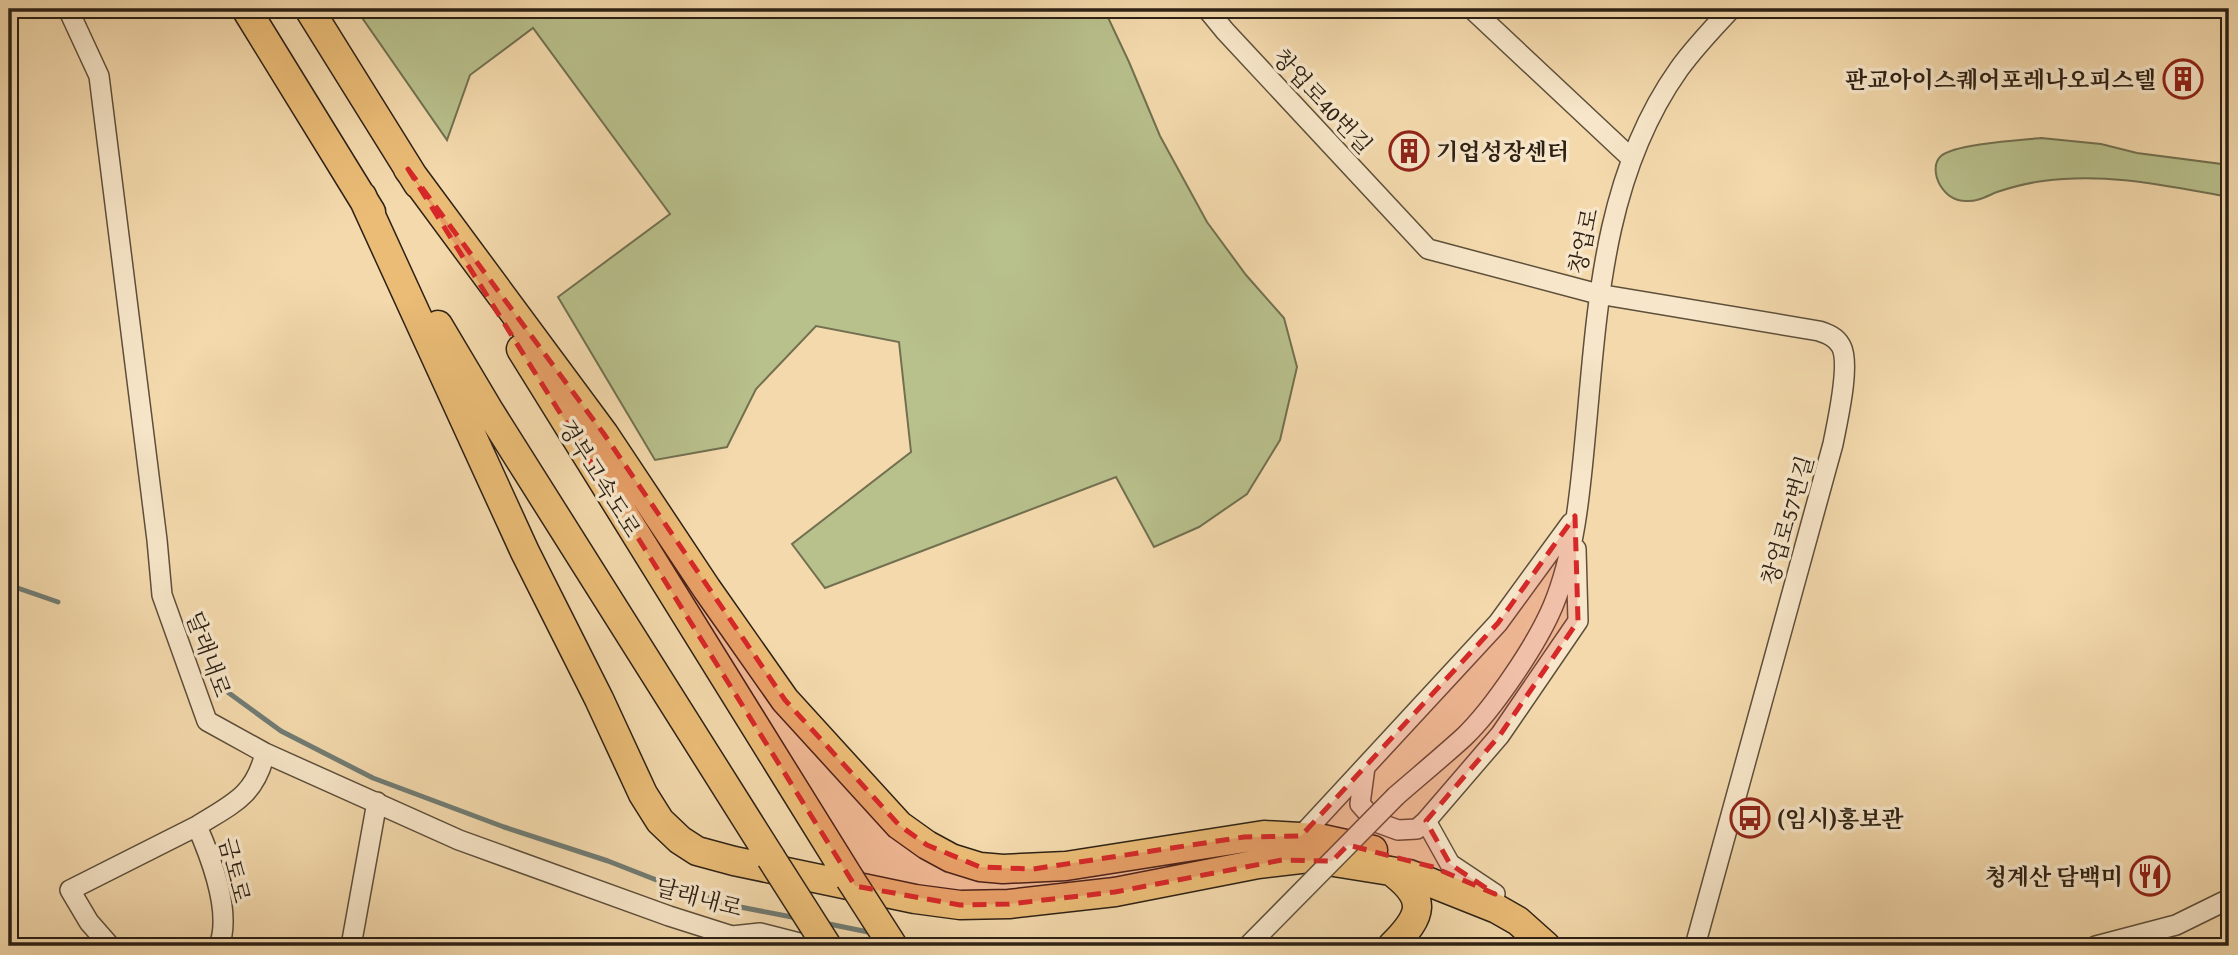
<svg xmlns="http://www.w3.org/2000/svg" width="2238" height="955" viewBox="0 0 2238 955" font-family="'Gentium Book Plus','Noto Serif KR',serif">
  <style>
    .green { fill: #b8c08c; stroke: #727050; stroke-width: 2 }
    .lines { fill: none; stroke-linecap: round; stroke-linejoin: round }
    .stream { stroke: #717c74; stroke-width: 5 }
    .minor-casing { stroke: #5e4f3b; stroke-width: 22 }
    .highway-casing { stroke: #2d2115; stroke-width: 31 }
    .minor { stroke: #f7e6c9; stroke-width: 19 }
    .highway { stroke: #eabc76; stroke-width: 28 }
    .minor-bridge-casing { stroke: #5e4f3b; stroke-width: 22; stroke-linecap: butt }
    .highway-bridge-casing { stroke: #2d2115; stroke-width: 31; stroke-linecap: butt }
    .minor-bridge { stroke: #f7e6c9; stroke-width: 19 }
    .highway-bridge { stroke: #eabc76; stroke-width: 28 }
    .marked { fill: #d62828; fill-opacity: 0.2; stroke: #d62828; stroke-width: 5; stroke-dasharray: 14 9; stroke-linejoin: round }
    .labels { text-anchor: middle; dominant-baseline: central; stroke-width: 7; stroke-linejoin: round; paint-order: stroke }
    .poi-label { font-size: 23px; font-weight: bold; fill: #2d2115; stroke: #f7e6c9; text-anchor: end }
    .street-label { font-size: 23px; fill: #2d2115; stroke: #f7e6c9 }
  </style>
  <rect width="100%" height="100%" fill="#f3d9ac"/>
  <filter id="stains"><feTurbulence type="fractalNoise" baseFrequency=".00286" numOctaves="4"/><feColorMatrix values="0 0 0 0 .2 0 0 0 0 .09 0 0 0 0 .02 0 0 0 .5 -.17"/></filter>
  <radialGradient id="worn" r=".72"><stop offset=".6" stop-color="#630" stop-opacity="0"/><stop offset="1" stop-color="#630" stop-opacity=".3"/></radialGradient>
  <!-- green -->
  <path class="green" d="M356 9H1104L1129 62 1160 136 1207 222 1246 275 1284 318 1297 367 1280 440 1247 494 1199 527 1154 547 1116 477 825 588 792 544 911 452 899 342 816 326 756 389 727 447 655 460 558 297 670 214 533 28 470 75 447 140Z
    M2041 138 2101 144 2137 153 2229 165V197C2167 186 2107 172 2043 181 2027 183 2012 187 1997 192 1987 196 1977 202 1966 201 1954 201 1946 195 1940 185 1935 176 1933 163 1941 156 1954 144 2021 140 2041 138Z"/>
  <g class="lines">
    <!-- stream -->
    <path class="stream" d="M9 585 58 602
      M222 688 281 731 373 778 504 827 608 861 682 890 735 906 797 918
      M824 923 873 933
      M899 939 938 946"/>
    <!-- minor casing -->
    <g class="minor-casing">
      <path id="minor" d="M68 9 99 76 157 540 162 595 207 721 265 753 459 840 669 916 732 936 760 933 811 946
        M1207 9 1225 31 1428 249 1598 294 1819 331C1828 334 1836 337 1841 346 1851 364 1837 423 1833 444L1695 946
        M1472 9 1632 159
        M1365 767 1360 804 1376 822 1398 830 1417 829 1426 821
        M1396 796C1419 776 1442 757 1464 737 1494 708 1537 644 1553 606 1577 548 1581 480 1587 418 1598 297 1606 172 1679 69 1694 48 1713 28 1731 9
        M1301 836 1498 623 1571 523
        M1495 894 1450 864 1426 821 1500 735 1578 621 1576 549
        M110 946 89 922 70 890 197 826
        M219 946C232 912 211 858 197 826 232 804 255 796 265 753
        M351 946 377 802
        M2096 946 2176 925 2229 899"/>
    </g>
    <!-- highway casing -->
    <g class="highway-casing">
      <path id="highway" d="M246 9 371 212
        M309 9 418 184
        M408 169 604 434 707 589 785 700 899 825 927 845 951 858 980 867 1003 869 1066 866 1264 835 1318 838 1373 850
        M362 196 525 552 599 699 643 794 660 821 680 840 697 851 734 861 915 899 960 905 1009 904 1115 892 1258 864 1309 858 1409 874 1497 909 1518 921 1546 946
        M438 325 488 409 771 858
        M521 349 850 879
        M1391 871C1428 899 1423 915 1392 946"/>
    </g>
    <!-- minor -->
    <use href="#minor" class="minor"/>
    <!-- highway -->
    <use href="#highway" class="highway"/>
    <!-- minor-bridge casing -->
    <g class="minor-bridge-casing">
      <path id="minor-bridge" d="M1248 946 1396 796"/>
    </g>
    <!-- highway-bridge casing -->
    <g class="highway-bridge-casing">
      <path id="highway-bridge" d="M771 858 827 946
        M850 879 893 946"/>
    </g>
    <!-- minor-bridge -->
    <use href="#minor-bridge" class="minor-bridge"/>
    <!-- highway-bridge -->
    <use href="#highway-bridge" class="highway-bridge"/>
  </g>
  <!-- marked area -->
  <path class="marked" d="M408 169 604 434 785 700 899 825 927 845 980 867 1033 869 1244 837 1301 836 1498 623 1575 516 1578 621 1500 735 1426 821 1450 864 1495 894 1433 867 1348 845 1332 861 1282 860 1115 892 1009 904 960 905 855 886Z"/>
  <!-- icons -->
  <defs>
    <g id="building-ring" transform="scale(2.0125)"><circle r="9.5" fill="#f7e6c9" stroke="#8f2418" stroke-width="1.5"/><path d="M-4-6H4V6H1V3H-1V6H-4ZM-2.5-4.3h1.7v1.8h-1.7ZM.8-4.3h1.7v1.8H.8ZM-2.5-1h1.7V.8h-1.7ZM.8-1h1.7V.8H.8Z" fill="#8f2418"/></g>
    <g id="bus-ring" transform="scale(2.0125)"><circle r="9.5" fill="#f7e6c9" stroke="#8f2418" stroke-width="1.5"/><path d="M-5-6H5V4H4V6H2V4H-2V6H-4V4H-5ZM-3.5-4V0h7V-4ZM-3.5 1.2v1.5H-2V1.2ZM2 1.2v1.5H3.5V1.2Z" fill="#8f2418"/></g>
    <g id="restaurant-ring" transform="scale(2.0125)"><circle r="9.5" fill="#f7e6c9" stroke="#8f2418" stroke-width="1.5"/><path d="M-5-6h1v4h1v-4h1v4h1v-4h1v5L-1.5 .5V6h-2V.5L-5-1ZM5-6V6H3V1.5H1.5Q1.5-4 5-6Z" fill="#8f2418"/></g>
  </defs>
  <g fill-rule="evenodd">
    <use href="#building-ring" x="2183" y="79"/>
    <use href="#building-ring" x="1409" y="151"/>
    <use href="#bus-ring" x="1750" y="818"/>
    <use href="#restaurant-ring" x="2150" y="876"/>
  </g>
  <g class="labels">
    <!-- poi labels -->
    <g class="poi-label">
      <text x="2156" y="79">판교아이스퀘어포레나오피스텔</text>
      <text x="1436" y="151" text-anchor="start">기업성장센터</text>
      <text x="1777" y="818" text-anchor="start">(임시)홍보관</text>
      <text x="2123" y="876">청계산 담백미</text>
    </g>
    <!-- street labels -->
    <g class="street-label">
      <text transform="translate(1323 101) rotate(47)">창업로40번길</text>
      <text transform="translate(1583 241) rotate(-78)">창업로</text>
      <text transform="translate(600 478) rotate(58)">경부고속도로</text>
      <text transform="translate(1787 520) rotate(-74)">창업로57번길</text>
      <text transform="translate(209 654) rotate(70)">달래내로</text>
      <text transform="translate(235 870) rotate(76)">금토로</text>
      <text transform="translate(699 897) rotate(15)">달래내로</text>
    </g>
  </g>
  <!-- margin -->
  <rect width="2238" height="955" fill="none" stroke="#f3d9ac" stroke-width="35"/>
  <rect x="10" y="10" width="2217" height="934" fill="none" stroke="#2d2115" stroke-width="3.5"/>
  <rect x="18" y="18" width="2203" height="920" fill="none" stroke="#2d2115" stroke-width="2"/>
  <rect width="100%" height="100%" filter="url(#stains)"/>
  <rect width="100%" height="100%" fill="url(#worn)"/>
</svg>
